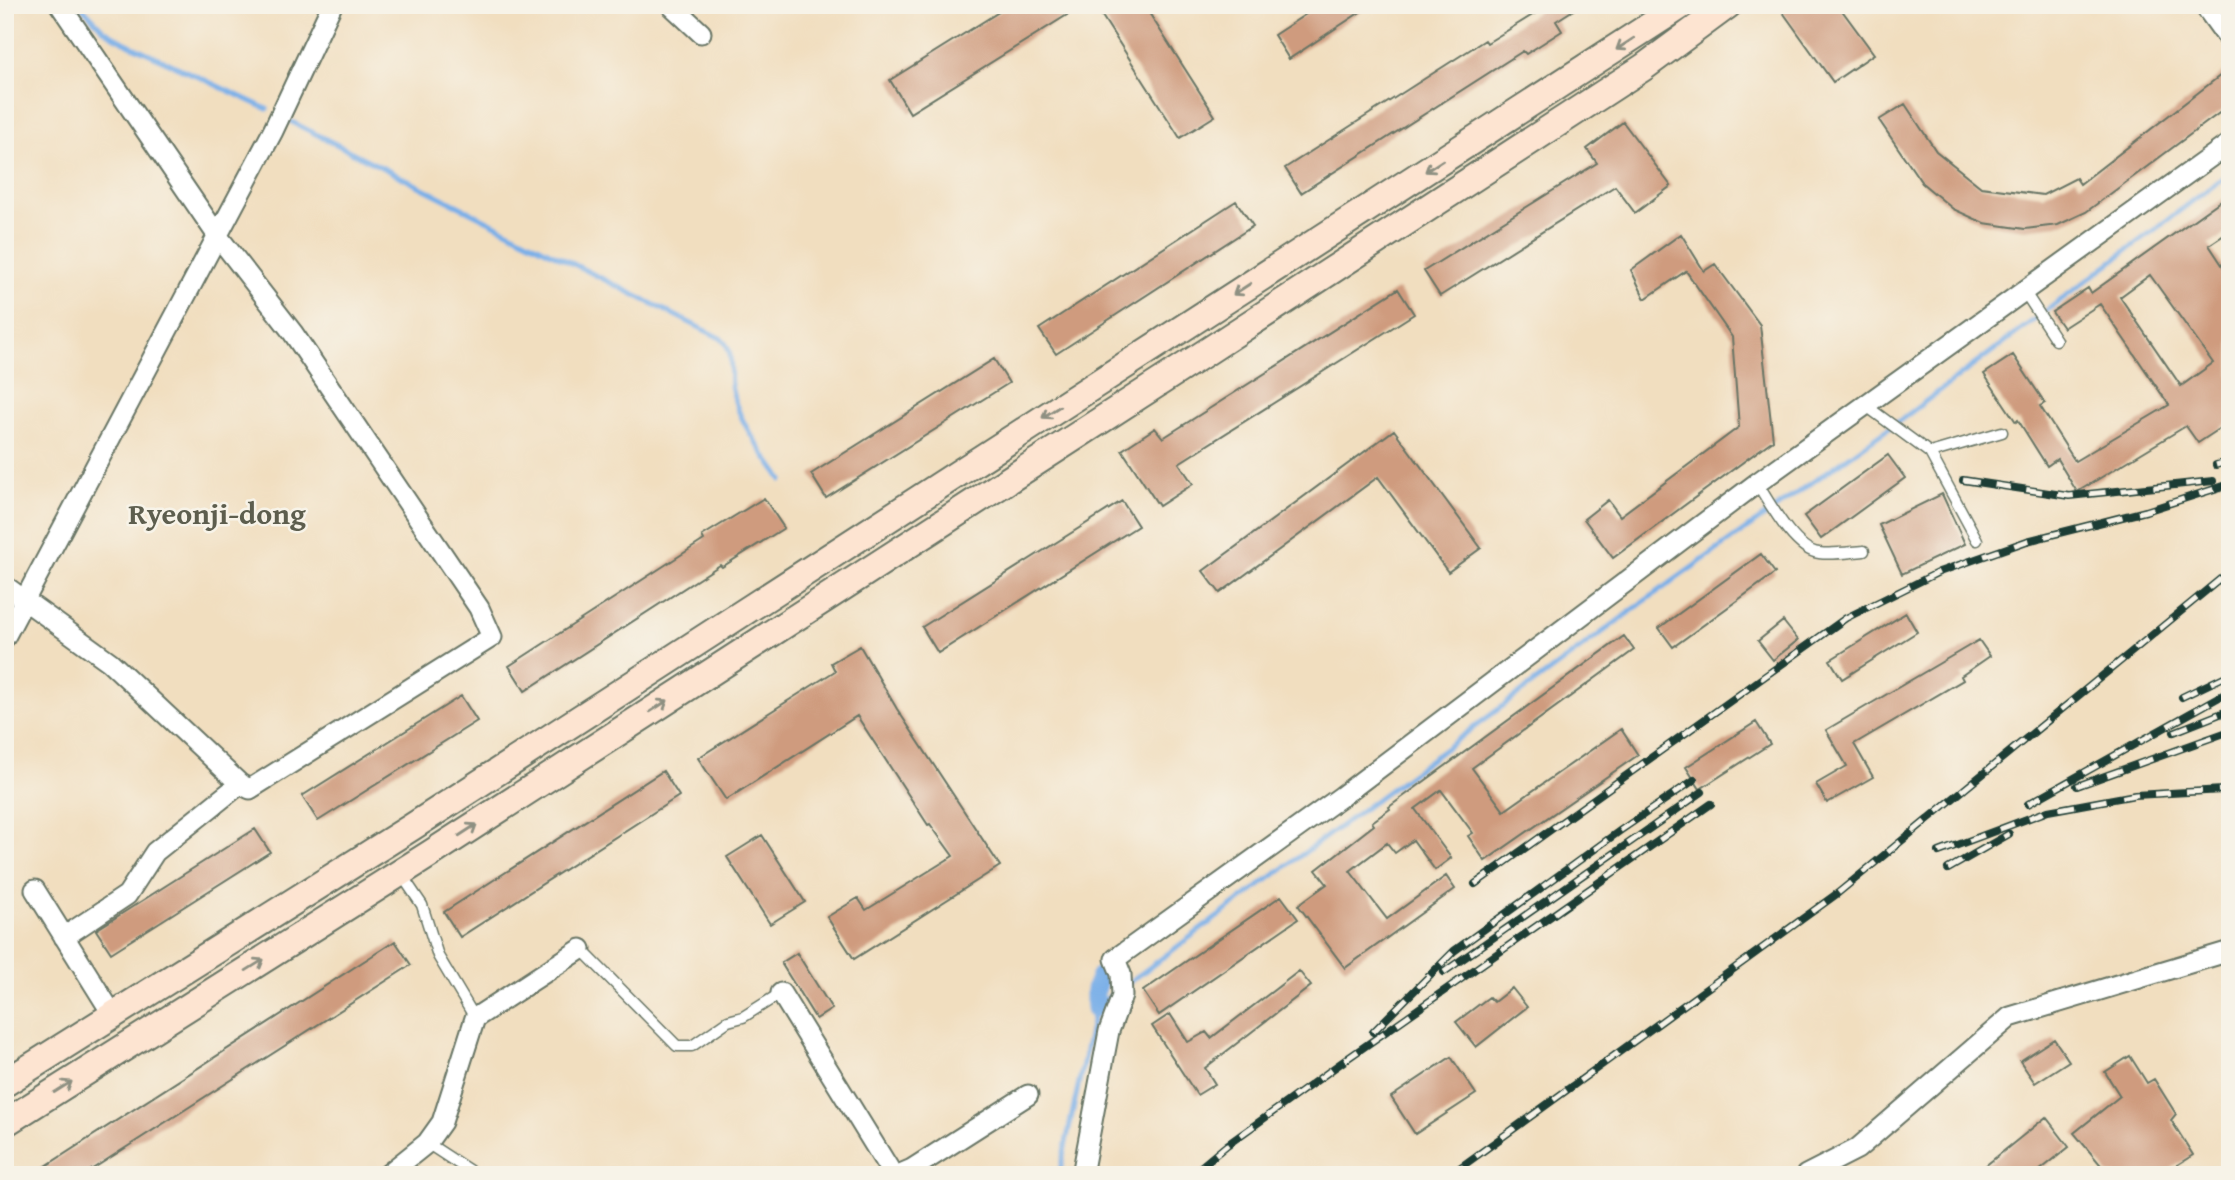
<svg xmlns="http://www.w3.org/2000/svg" width="2235" height="1180" viewBox="0 0 2235 1180" font-family="'Gentium Book Plus',serif">
  <style>
    .lines { fill: none; stroke-linecap: round; stroke-linejoin: round }
    .stream { stroke: #79afe8; stroke-width: 5 }
    .canal { stroke: #79afe8; stroke-width: 19 }
    .building { fill: #cf9b7e; fill-rule: evenodd }
    .lane-casing { stroke: #687565; stroke-width: 13 }
    .street-casing { stroke: #687565; stroke-width: 23 }
    .secondary-casing { stroke: #687565; stroke-width: 30 }
    .lane { stroke: #fff; stroke-width: 10 }
    .street { stroke: #fff; stroke-width: 19 }
    .secondary { stroke: #fde4d1; stroke-width: 26 }
    .rail-casing { stroke: #1f3d34; stroke-width: 8 }
    .rail { stroke: #f7f3e8; stroke-width: 5; stroke-dasharray: 16; stroke-linecap: butt }
    .oneway { stroke: #8e9082 }
    .labels { text-anchor: middle; dominant-baseline: central; stroke-width: 5; stroke-linejoin: round; paint-order: stroke }
    .neighbourhood-label { font-size: 30px; font-weight: bold; fill: #5d5e4e; stroke: #f7f3e8 }
  </style>
  <rect width="100%" height="100%" fill="#f7f3e8"/>
  <filter id="ink" filterUnits="userSpaceOnUse"><feTurbulence type="fractalNoise" baseFrequency=".0143" numOctaves="2"/><feDisplacementMap in="SourceGraphic" scale="14" xChannelSelector="R" yChannelSelector="G"/><feConvolveMatrix kernelMatrix="1 2 1 2 8 2 1 2 1" color-interpolation-filters="sRGB"/></filter>
  <filter id="wash" filterUnits="userSpaceOnUse"><feTurbulence type="fractalNoise" baseFrequency=".00686" numOctaves="4" result="noise"/><feDisplacementMap in="SourceGraphic" scale="28" xChannelSelector="R" yChannelSelector="G"/><feGaussianBlur stdDeviation="1.57" result="paint"/><feColorMatrix in="noise" values="0 0 0 0 0 0 0 0 0 0 0 0 0 0 0 0 0 1.4 0 .05"/><feComposite in="paint" operator="in"/></filter>
  <g filter="url(#wash)">
    <rect width="100%" height="100%" fill="#f1debf"/>
    <g class="lines">
      <!-- stream -->
      <path class="stream" d="M80 5 104 30 124 42 267 109
        M292 122 722 339C735 353 729 368 731 385 737 422 762 450 782 480
        M1127 984 1642 603 1906 416 2230 173
        M1059 1175 1095 1008 1116 992"/>
      <!-- canal -->
      <path class="canal" d="M1095 1008V990L1100 976"/>
    </g>
    <g id="blocks">
      <!-- building -->
      <path class="building" d="M1010 5H1083L910 113 890 80Z
        M1095 5H1144L1215 116 1180 138Z
        M1320 5H1371L1289 59 1274 35Z
        M1535 5H1581L1556 21 1562 31 1526 54 1523 51 1301 193 1285 168 1485 40 1487 43 1539 11Z
        M1789 5H1838L1874 54 1833 82 1782 11Z
        M2230 68V105L2086 212 2058 225 2025 229 1984 223 1953 209 1922 183 1879 120 1905 104 1936 151 1981 187 2043 195 2076 178 2080 184Z
        M1623 122 1671 186 1635 213 1615 186 1440 296 1424 271 1597 163 1587 149Z
        M2230 194V231L2209 245 2230 277V422L2198 443 2186 426 2077 492 2057 459 2047 466 2018 420 2016 422 1984 374 2013 355 2045 403 2040 406 2075 461 2169 405 2100 304 2063 328 2052 312 2088 288 2091 293ZM2150 275 2213 363 2181 386 2120 297Z
        M1236 201 1253 226 1056 354 1039 329Z
        M1681 234 1704 271 1715 264 1760 325 1773 440 1613 558 1584 519 1608 500 1620 516 1739 427 1732 337 1686 271 1645 299 1631 270Z
        M1398 289 1414 314 1179 463 1193 484 1159 506 1122 450 1155 428 1163 438Z
        M994 359 1009 383 826 498 811 474Z
        M1394 430 1481 548 1448 572 1378 477 1220 593 1203 571Z
        M1888 455 1905 478 1821 539 1804 516Z
        M1942 494 1965 544 1902 574 1879 525Z
        M764 498 784 528 722 567 720 565 525 691 509 666 704 540 702 536Z
        M1122 501 1138 526 938 653 922 627Z
        M1761 554 1775 573 1673 647 1659 628Z
        M1906 613 1917 632 1842 679 1830 660Z
        M1783 621 1798 640 1773 660 1758 641Z
        M1624 636 1634 650 1472 768 1504 811 1621 729 1638 755 1485 861 1468 836 1473 833 1441 790 1415 809 1451 858 1435 870 1413 840 1395 853 1387 843 1350 871 1387 919 1446 876 1455 889 1345 968 1298 905 1327 884 1316 870 1374 825 1372 822 1390 809 1389 807Z
        M1979 640 1990 656 1961 676 1963 680 1854 744 1873 777 1827 803 1816 784 1847 766 1826 730Z
        M860 646 897 709 1000 866 854 959 827 917 858 898 866 910 953 856 930 824 928 825 857 716 726 800 698 758 835 671 831 663Z
        M461 696 477 721 318 821 302 796Z
        M1756 722 1770 744 1700 789 1686 767Z
        M663 771 679 796 460 937 444 912Z
        M255 829 270 852 111 953 96 930Z
        M762 835 805 902 770 924 727 857Z
        M1281 896 1298 919 1159 1015 1143 991Z
        M395 941 411 965 83 1175H32Z
        M797 953 832 1009 816 1019 781 963Z
        M1299 971 1311 986 1205 1068 1215 1084 1197 1095 1152 1026 1170 1014 1188 1042 1206 1032 1211 1038Z
        M1512 988 1527 1007 1476 1047 1456 1022 1489 997 1494 1002Z
        M2054 1039 2069 1061 2035 1083 2020 1061Z
        M2130 1056 2147 1083 2154 1079 2176 1114 2171 1120 2193 1155 2161 1175H2109L2074 1133 2120 1096 2105 1072Z
        M1451 1057 1476 1094 1415 1134 1391 1097Z
        M2046 1117 2069 1147 2034 1175H1974Z"/>
    </g>
  </g>
  <g filter="url(#ink)">
    <use href="#blocks" fill-opacity="0" stroke="#687565" stroke-width="2"/>
    <g class="lines">
      <!-- lane casing -->
      <g class="lane-casing">
        <path id="lane" d="M2218 151 2230 167
          M2024 291 2056 340
          M1865 405 1930 453 1977 540
          M1930 453 2002 432
          M1757 483C1769 502 1795 551 1819 553 1833 555 1850 552 1864 551
          M401 874 422 905 438 956 475 1018
          M581 949 677 1046H692L728 1021 743 1017 781 993
          M427 1143 476 1175"/>
      </g>
      <!-- street casing -->
      <g class="street-casing">
        <path id="street" d="M60 5 217 235 293 333 479 608 492 637 250 789 240 784 155 852 127 895 64 937
          M671 5 701 33
          M2204 5 2230 41
          M5 586 110 662 240 784
          M5 637 273 131 332 5
          M35 890 113 1015
          M781 993 893 1175
          M387 1175 427 1143 442 1122 475 1018 581 949
          M898 1175 912 1169 1028 1095
          M1082 1175 1109 1031 1122 996 1121 974 1115 959 1342 796 1757 483 2230 143
          M1806 1175 1857 1149 2010 1017 2230 951"/>
      </g>
      <!-- secondary casing -->
      <g class="secondary-casing">
        <path id="secondary" d="M5 1083 412 827 1682 5
          M5 1123 430 854 1208 351 1644 67 1728 5"/>
      </g>
      <!-- lane -->
      <use href="#lane" class="lane"/>
      <!-- street -->
      <use href="#street" class="street"/>
      <!-- secondary -->
      <use href="#secondary" class="secondary"/>
      <!-- rail casing -->
      <g class="rail-casing">
        <path id="rail" d="M2216 465 2230 461
          M1963 480 2069 496 2213 481
          M2182 697 2230 674
          M2174 732 2230 710
          M2077 786 2230 731
          M2028 804 2230 691
          M1939 852 2048 811 2135 795 2223 790 2230 791
          M1948 869 2009 834
          M1475 884 1846 618 1939 572 2027 541 2146 511 2230 484
          M1444 972 1702 792
          M1373 1032 1454 951 1621 830 1694 780
          M1191 1175 1227 1145 1341 1063 1711 804
          M1450 1175 1838 893 2230 571"/>
      </g>
      <!-- rail -->
      <use href="#rail" class="rail"/>
    </g>
    <!-- one-way arrows -->
    <defs><path id="oneway-shaft" d="M-6 0H5M1.5-3L5.5 0L1.5 3" fill="none" stroke-width="1.6" stroke-linecap="round" stroke-linejoin="round" transform="scale(1.75)"/></defs>
    <g class="oneway">
      <use href="#oneway-shaft" transform="translate(1625 44) rotate(147)"/>
      <use href="#oneway-shaft" transform="translate(1434 166) rotate(147)"/>
      <use href="#oneway-shaft" transform="translate(1242 289) rotate(147)"/>
      <use href="#oneway-shaft" transform="translate(1051 412) rotate(147)"/>
      <use href="#oneway-shaft" transform="translate(659 706) rotate(-33)"/>
      <use href="#oneway-shaft" transform="translate(468 830) rotate(-33)"/>
      <use href="#oneway-shaft" transform="translate(255 965) rotate(-32)"/>
      <use href="#oneway-shaft" transform="translate(63 1087) rotate(-32)"/>
    </g>
  </g>
  <g class="labels">
    <!-- neighbourhood labels -->
    <g class="neighbourhood-label">
      <text x="217" y="513">Ryeonji-dong</text>
    </g>
  </g>
  <!-- margin -->
  <rect width="2235" height="1180" fill="none" stroke="#f7f3e8" stroke-width="28"/>
</svg>
